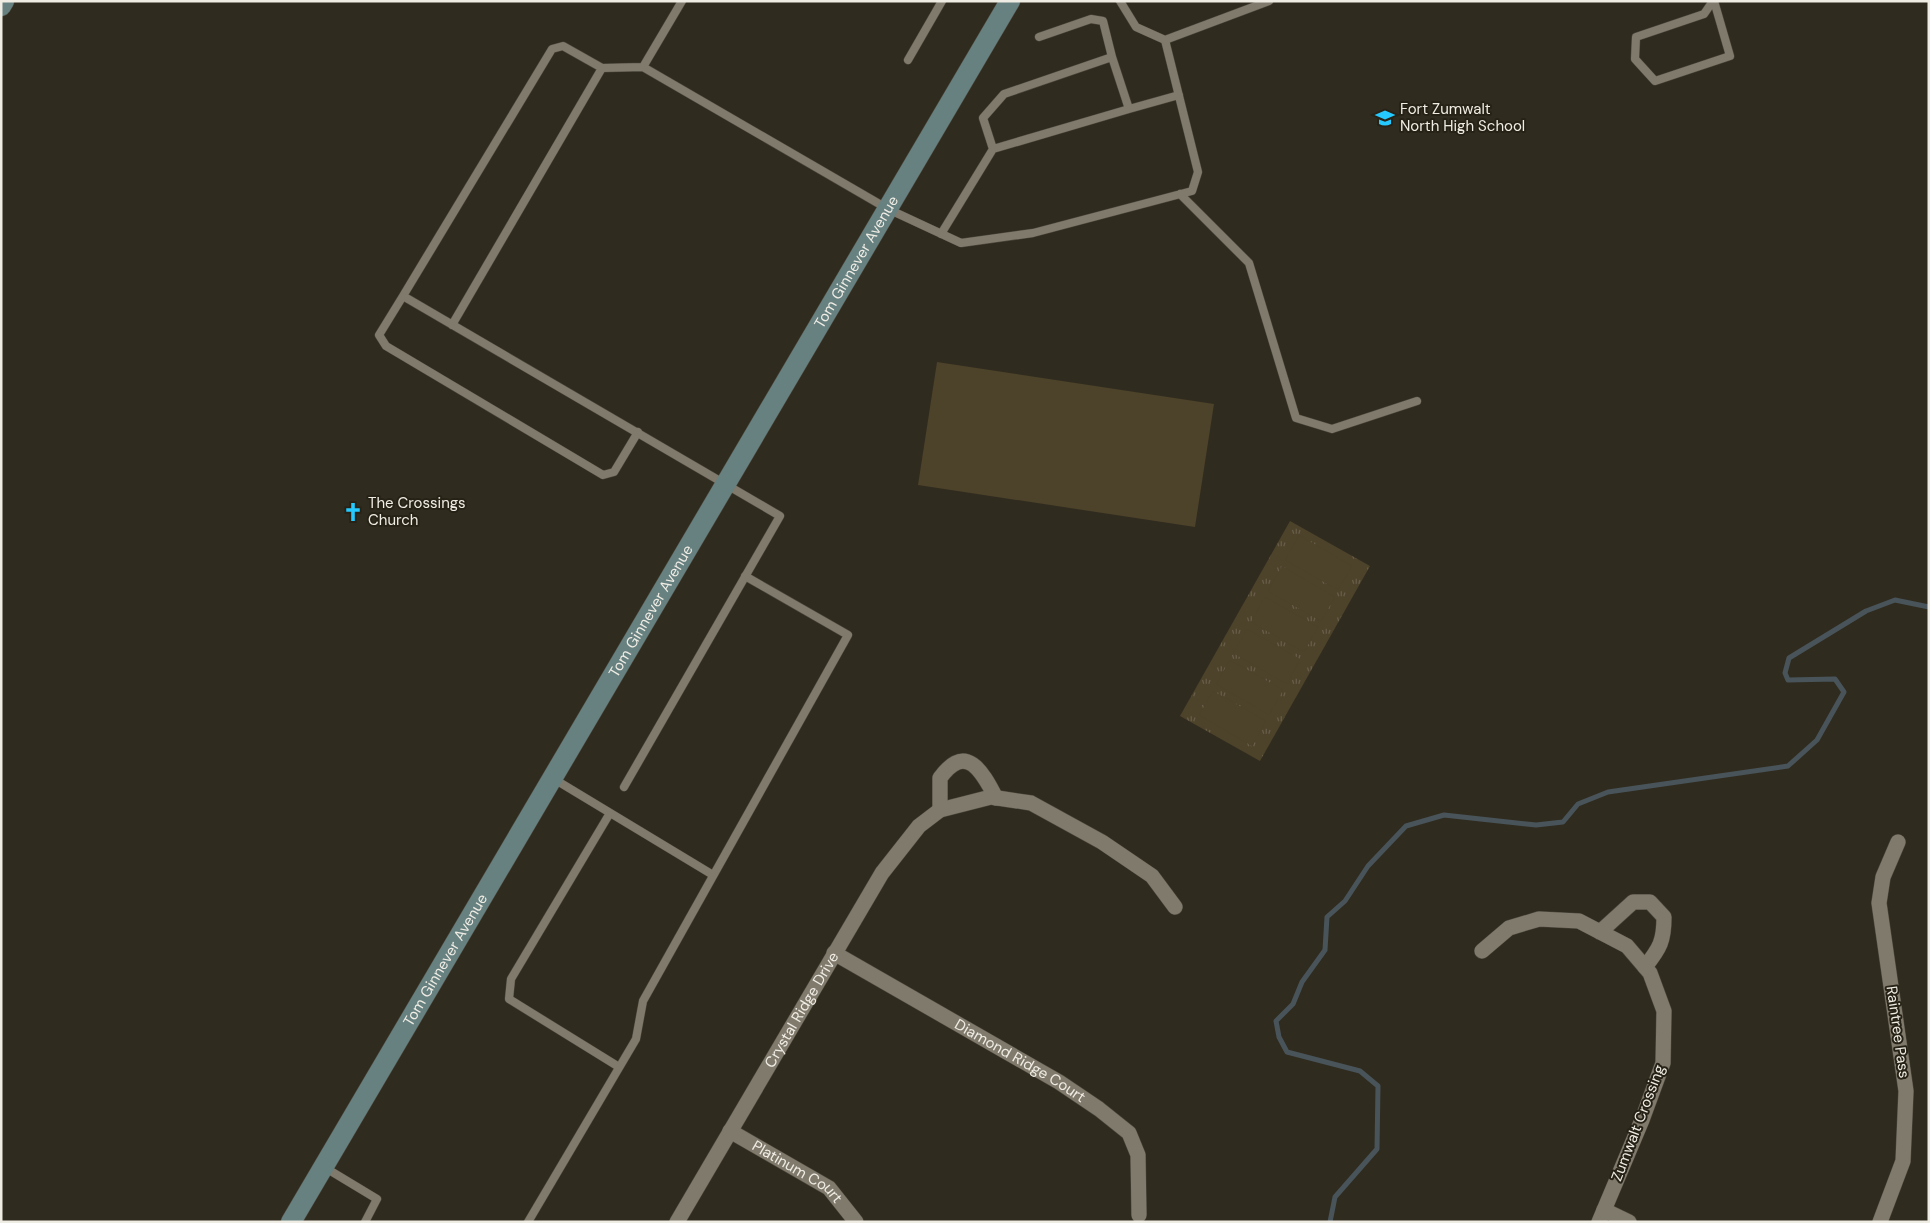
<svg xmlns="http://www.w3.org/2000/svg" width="1930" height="1223" viewBox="0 0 1930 1223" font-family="'DM Sans',sans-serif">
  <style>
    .grass { fill: url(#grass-tufts) }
    .pitch { fill: #4d422a }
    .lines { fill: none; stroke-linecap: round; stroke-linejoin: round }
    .stream { stroke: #485459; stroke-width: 5 }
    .lane-casing { stroke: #4c483d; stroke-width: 9 }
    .street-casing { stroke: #4c483d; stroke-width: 16 }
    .secondary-casing { stroke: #4c483d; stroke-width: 21 }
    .lane { stroke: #807a6c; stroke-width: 8 }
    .street { stroke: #807a6c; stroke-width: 15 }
    .secondary { stroke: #678080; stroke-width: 20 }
    .labels { text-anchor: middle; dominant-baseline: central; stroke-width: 4; stroke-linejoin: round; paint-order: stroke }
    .poi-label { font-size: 15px; fill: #efece4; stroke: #272216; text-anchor: start }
    .street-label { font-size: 15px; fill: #efece4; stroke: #272216 }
  </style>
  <defs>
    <pattern id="grass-tufts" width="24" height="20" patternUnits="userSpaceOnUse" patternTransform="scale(1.25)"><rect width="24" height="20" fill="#4d422a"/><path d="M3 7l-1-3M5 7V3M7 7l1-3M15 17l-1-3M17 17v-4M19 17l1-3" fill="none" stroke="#675d49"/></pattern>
  </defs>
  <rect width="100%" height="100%" fill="#302b1f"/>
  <!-- grass -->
  <path class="grass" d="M1290 521 1370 566 1260 761 1180 716Z"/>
  <!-- pitch -->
  <path class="pitch" d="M937 362 1214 404 1195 527 918 485Z
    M1299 535 1352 566 1338 590 1285 560Z
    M1282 566 1335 597 1321 621 1268 591Z
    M1265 597 1318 627 1304 652 1251 622Z
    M1247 629 1300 659 1287 684 1233 653Z
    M1230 660 1283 690 1269 715 1216 684Z
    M1213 691 1266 721 1252 746 1199 715Z"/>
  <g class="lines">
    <!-- stream -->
    <path class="stream" d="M1330 1222 1335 1197 1377 1149 1378 1086 1360 1071 1287 1052 1279 1037 1276 1021 1293 1004 1302 982 1325 950 1327 917 1345 901 1368 866 1406 826 1444 815 1536 825 1563 822 1578 804 1608 792 1788 766 1817 740 1844 692 1835 679 1788 680 1785 673 1789 658 1866 611 1895 600 1929 607"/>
    <!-- lane casing -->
    <g class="lane-casing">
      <path id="lane" d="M1120 1 1136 27 1165 40 1269 1
        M1713 1 1704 14 1636 37 1635 59 1655 81 1730 56 1714 1
        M1112 57 1129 109 1179 95
        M908 60 942 1
        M643 67 888 209 961 243 1033 233 1192 191 1198 172 1165 40
        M993 149 1129 109
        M1180 194 1249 263 1296 418 1332 429 1417 401
        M941 234 993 149 983 118 1004 94 1112 57 1103 21 1091 19 1039 37
        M403 296 379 335 386 346 603 475 614 472 638 432
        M452 325 602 68
        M554 779 713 875
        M624 787 780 516 403 296 552 49 563 46 602 68 643 67 682 1
        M610 813 511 979 509 999 619 1067
        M324 1167 377 1199 365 1222
        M528 1222 636 1039 643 1001 848 635 745 576"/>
    </g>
    <!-- street casing -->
    <g class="street-casing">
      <g id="street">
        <path d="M940 810V778C966 742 982 771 996 798"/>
        <path d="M1600 932 1633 902H1650L1664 917C1664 941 1660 948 1645 967"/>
        <path d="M1482 951 1509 928 1539 919 1579 921 1627 946 1650 973 1664 1011 1663 1063 1642 1120 1599 1222"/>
        <path id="s1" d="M834 953 1059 1082 1099 1109 1129 1133 1138 1155 1139 1215"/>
        <path id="s2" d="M730 1131 829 1188 856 1222"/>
        <path d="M1604 1210 1629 1222"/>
        <path id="s3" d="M677 1222 882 873 919 826 940 810 991 797 1031 803 1102 842 1152 876 1175 907"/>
        <path d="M1880 1222 1903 1161 1906 1091 1879 903 1883 877 1898 842"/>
      </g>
    </g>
    <!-- secondary casing -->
    <g class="secondary-casing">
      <g id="secondary">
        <path d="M1 6 4 1"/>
        <path id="s4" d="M291 1222 1010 1"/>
      </g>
    </g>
    <!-- lane -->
    <use href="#lane" class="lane"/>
    <!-- street -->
    <use href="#street" class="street"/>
    <!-- secondary -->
    <use href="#secondary" class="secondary"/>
  </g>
  <!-- icons -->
  <defs>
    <g id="school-bare" transform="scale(1.5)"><path d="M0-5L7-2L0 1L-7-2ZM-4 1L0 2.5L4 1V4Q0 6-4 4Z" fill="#26c9fe" stroke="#272216" stroke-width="2.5" paint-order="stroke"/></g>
    <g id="church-bare" transform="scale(1.5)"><path d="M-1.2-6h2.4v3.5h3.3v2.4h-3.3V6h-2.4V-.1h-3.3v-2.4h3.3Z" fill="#26c9fe" stroke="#272216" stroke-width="2.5" paint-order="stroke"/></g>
  </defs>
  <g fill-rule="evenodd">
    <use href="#school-bare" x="1385" y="118"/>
    <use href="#church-bare" x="353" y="512"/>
  </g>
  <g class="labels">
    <!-- poi labels -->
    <g class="poi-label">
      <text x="1400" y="109">Fort Zumwalt<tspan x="1400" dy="17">North High School</tspan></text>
      <text x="368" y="503">The Crossings<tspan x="368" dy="17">Church</tspan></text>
    </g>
    <!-- street labels -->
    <g class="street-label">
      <text stroke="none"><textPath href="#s4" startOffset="1114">Tom Ginnever Avenue</textPath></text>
      <text stroke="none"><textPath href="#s4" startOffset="709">Tom Ginnever Avenue</textPath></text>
      <text stroke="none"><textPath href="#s4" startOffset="304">Tom Ginnever Avenue</textPath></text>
      <text stroke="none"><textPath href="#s3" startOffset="246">Crystal Ridge Drive</textPath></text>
      <text transform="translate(1898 1032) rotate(82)">Raintree Pass</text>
      <text stroke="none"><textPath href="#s1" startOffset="215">Diamond Ridge Court</textPath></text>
      <text transform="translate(1638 1123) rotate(-69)">Zumwalt Crossing</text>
      <text stroke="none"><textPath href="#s2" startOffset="79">Platinum Court</textPath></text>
    </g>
  </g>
  <!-- border -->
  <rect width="1930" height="1223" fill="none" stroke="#efece4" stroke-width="5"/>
</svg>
